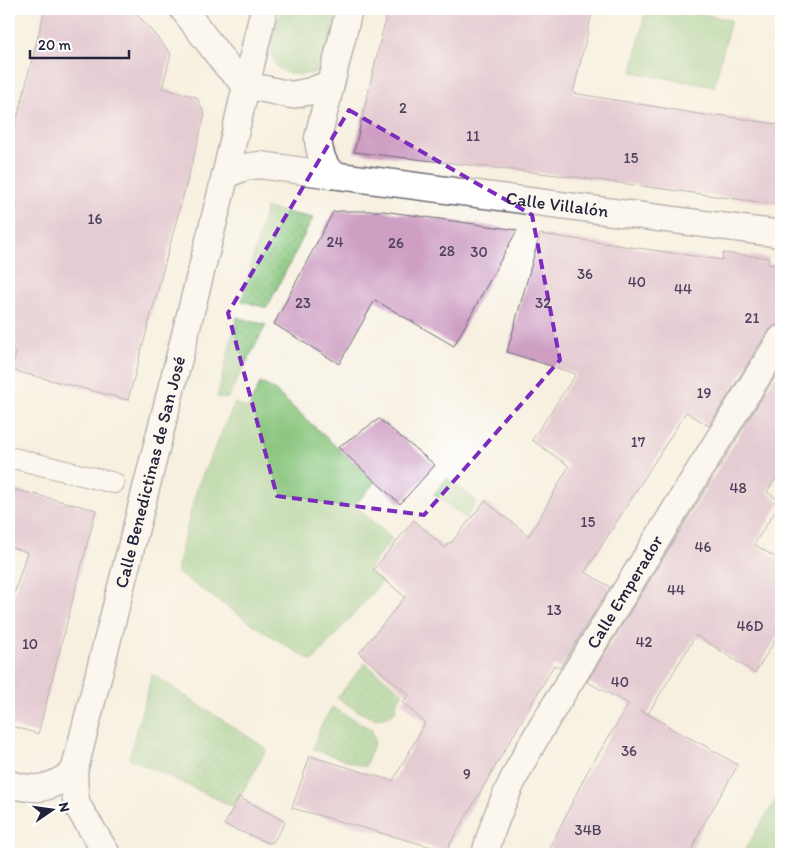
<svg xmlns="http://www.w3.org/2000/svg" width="790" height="863" viewBox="0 0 790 863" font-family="Itim,sans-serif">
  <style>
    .green { fill: #87c47a; stroke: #54735a }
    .garden { fill: url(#garden-dots); stroke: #54735a }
    .building { fill: #ce9fc3 }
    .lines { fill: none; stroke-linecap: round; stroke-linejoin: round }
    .pedestrian-casing { stroke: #6d6a75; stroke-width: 22 }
    .minor-casing { stroke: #6d6a75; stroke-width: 29 }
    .pedestrian { stroke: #fff; stroke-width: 20 }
    .minor { stroke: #fff; stroke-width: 26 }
    .marked { fill: none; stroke: #7b2cbf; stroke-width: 4; stroke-dasharray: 10 6; stroke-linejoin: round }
    .labels { text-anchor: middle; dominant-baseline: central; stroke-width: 4.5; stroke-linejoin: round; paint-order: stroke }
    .number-label { font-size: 15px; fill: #4d415d }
    .street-label { font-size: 18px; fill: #22223b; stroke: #fff }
  </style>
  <defs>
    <pattern id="garden-dots" width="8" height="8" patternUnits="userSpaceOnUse" patternTransform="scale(1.25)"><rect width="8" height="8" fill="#87c47a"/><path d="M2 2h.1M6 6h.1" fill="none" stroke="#74a86a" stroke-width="1.8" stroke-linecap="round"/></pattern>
  </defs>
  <rect width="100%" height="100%" fill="#fff"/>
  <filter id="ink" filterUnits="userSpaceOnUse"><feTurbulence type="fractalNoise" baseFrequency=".02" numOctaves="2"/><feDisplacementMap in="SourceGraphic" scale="10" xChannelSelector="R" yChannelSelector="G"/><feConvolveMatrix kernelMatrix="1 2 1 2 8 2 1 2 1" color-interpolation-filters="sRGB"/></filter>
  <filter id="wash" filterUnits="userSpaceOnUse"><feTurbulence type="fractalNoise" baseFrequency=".0096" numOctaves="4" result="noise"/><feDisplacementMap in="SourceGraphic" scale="20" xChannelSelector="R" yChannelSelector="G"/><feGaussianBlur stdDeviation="1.12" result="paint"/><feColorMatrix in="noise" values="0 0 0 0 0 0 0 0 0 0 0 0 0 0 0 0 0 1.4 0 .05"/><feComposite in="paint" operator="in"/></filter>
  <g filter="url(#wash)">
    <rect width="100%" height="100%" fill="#f7f0e0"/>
    <!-- green -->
    <path class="green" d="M646 9H680L731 20 714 87 632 72Z
      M260 383 272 388 375 482 355 505 392 539 368 570 382 582 312 661 269 635 176 572 197 487 235 403 248 409Z
      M447 478 477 501 465 518 434 494Z
      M781 791V854H742Z"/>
    <!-- garden -->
    <path class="garden" d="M281 9H337L324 62 318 72C296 78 271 76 272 48 272 35 278 21 281 9Z
      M266 208 313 218 267 308 242 301Z
      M237 317 266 325 227 399 217 397Z
      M365 663 403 693 395 706 397 708C381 733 355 708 337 698Z
      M152 674 267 749 234 807 129 758Z
      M332 707 372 730 375 741 365 767 313 749 321 726Z"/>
    <g id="blocks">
      <!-- building -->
      <path class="building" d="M45 9H133L171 54 162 88 197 97 205 115 128 400 11 370 16 353 9 351V234L17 203 9 201V150Z
        M388 9H593L573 93 717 117 718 115 781 125V205L575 177 354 152Z
        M341 211H383L517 230 454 346 375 300 339 364 274 324 333 212Z
        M540 234 722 260 723 253 769 258 768 264 781 265V324L774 326 768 331 709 426 686 412 585 572 610 587 560 668 554 665 446 851 292 808 310 756 393 781 425 723 402 702 409 695 359 653 405 597 373 570 414 520 445 548 449 542 451 543 485 501 529 536 569 466 532 440 576 374 507 352Z
        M781 367V470L767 492 781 502 754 544 781 561V631L755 673 696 635 648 714 640 710 669 726 668 727 709 748 738 765 701 829 690 854H547L586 774 629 704 587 682Z
        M379 419 435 465 400 504 338 447Z
        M9 488 96 510 38 734 9 725V611L27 552 9 547Z
        M239 797 286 822 273 842 269 843 224 825Z"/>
    </g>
  </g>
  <g filter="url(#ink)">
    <use href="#blocks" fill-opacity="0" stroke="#6d6a75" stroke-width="1"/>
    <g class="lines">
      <!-- pedestrian casing -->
      <g class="pedestrian-casing">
        <path id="pedestrian" d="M9 457 114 483"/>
      </g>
      <!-- minor casing -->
      <g class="minor-casing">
        <g id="minor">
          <path d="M183 9 226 65 246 85 292 95 311 91 331 83"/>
          <path id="s1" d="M349 9 318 138C319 153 323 163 332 175L781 234"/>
          <path d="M225 175 245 167 260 165 332 175"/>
          <path d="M9 784C37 792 50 789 74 772"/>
          <path id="s2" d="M107 854 77 805 75 794 74 772 223 185 264 9"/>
          <path id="s3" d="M485 854C505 776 555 707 596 639 657 539 718 439 781 339"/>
        </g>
      </g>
      <!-- pedestrian -->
      <use href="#pedestrian" class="pedestrian"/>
      <!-- minor -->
      <use href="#minor" class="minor"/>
    </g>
  </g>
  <!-- marked area -->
  <path d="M0 0H790V863H0ZM349 110 532 215 560 360 424 515 277 496 228 313Z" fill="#f7f0e0" fill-opacity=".55" fill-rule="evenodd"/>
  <path class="marked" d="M349 110 532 215 560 360 424 515 277 496 228 313Z"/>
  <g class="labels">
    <!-- number labels -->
    <g class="number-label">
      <text x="403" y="108">2</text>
      <text x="473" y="136">11</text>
      <text x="631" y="158">15</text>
      <text x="95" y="219">16</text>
      <text x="335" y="242">24</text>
      <text x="396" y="243">26</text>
      <text x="447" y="251">28</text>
      <text x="479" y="252">30</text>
      <text x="585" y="274">36</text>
      <text x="637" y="282">40</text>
      <text x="683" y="289">44</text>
      <text x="303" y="303">23</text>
      <text x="543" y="303">32</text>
      <text x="752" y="318">21</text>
      <text x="704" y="393">19</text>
      <text x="638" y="442">17</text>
      <text x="738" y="488">48</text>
      <text x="588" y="522">15</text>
      <text x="703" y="547">46</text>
      <text x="676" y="590">44</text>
      <text x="554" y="610">13</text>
      <text x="750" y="626">46D</text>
      <text x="644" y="642">42</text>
      <text x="30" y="644">10</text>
      <text x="620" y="682">40</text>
      <text x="629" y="751">36</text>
      <text x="467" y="774">9</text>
      <text x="588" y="830">34B</text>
    </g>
    <!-- street labels -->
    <g class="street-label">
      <text stroke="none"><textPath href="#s1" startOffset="400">Calle Villalón</textPath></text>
      <text stroke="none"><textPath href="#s2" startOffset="400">Calle Benedictinas de San José</textPath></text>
      <text stroke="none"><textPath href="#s3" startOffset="298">Calle Emperador</textPath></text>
    </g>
  </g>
  <!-- margin -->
  <rect width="790" height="863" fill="none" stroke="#fff" stroke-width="30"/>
  <!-- north arrow -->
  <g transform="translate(52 810) rotate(77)" stroke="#ffffff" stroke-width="4" paint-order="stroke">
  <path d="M0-4L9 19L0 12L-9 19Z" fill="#22223b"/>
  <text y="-8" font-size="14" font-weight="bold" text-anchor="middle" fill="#22223b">N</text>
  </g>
  <!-- scale -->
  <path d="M30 50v8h99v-8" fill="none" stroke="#22223b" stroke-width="2.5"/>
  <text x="38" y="50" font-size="15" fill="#22223b" stroke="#ffffff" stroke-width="4" paint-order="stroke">20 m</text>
</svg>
